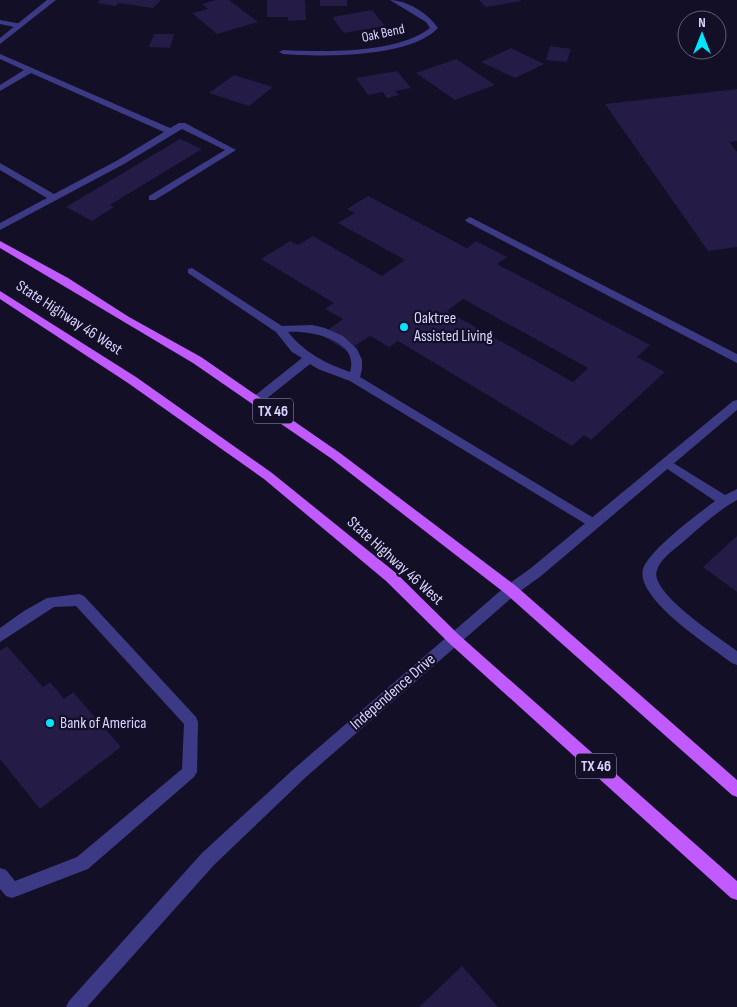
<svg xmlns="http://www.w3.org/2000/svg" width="737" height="1007" viewBox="0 0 737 1007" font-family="'Sofia Sans Condensed',sans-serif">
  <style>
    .building { fill: #241b47; fill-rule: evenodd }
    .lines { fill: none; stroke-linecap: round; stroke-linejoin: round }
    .service { fill: #3d3a85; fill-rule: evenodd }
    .minor { fill: #3d3a85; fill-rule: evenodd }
    .primary { fill: #c25bff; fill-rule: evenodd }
    .poi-dot { fill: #00e5ff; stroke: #130f26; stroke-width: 2 }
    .labels { text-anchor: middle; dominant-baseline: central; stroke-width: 4.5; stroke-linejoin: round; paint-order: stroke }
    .far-street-label { font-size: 14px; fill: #d9d4ff; stroke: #130f26 }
    .shield { fill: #130f26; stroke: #9e99be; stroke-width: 1 }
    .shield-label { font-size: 15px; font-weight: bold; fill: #d9d4ff }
    .street-label { font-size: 16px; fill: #d9d4ff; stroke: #130f26 }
    .poi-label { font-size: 16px; fill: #d9d4ff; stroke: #130f26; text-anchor: start }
  </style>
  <rect width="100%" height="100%" fill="#130f26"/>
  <!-- building -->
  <path class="building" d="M100 0H161L153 8 119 3 115 6 97 3Z
    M216 0H229L258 22 217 34 192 13 208 9 202 4Z
    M267 0H305L306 20 288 21V17H267Z
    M320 0H347V6H320Z
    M479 0H521V1L486 7Z
    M372 10 385 26 344 33 332 17Z
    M154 34H174L170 48 149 47Z
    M550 46 571 49 567 62 546 60Z
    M511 48 544 64 515 78 481 62Z
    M456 59 495 85 455 100 416 73Z
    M397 71 411 88 395 91 399 95 387 98 383 92 368 95 356 78Z
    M234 75 273 87 249 106 209 93Z
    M737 89V141L729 142 737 152V247L708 251 605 104Z
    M180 139 202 149 110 205 114 207 92 221 66 207Z
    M368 196 467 248 476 241 507 257 497 264 650 345 637 357 665 372 591 440 584 435 572 446 398 341 389 347 370 336 347 351 321 335 343 319 325 309 334 303 261 259 290 241 298 245 313 236 382 276 405 260 338 223 355 213 347 209ZM463 299 588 368 573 382 447 311Z
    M737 536V592L703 567Z
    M7 646 43 687 50 682 64 699 73 692 121 747 40 809 0 759V651Z
    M462 966 498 1007H419Z"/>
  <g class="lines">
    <!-- service -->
    <path class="service" d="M0 20 22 24 23 26 19 28 0 24Z
      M0 54 170 128 179 123H185L236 150 155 200H149V196L225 150 182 129 124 164 0 230V223L47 198 0 170V163L54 194 118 160 164 132 31 73 0 91V85L24 70 0 59Z
      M470 217 737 354V363L467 222 465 220Z
      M192 268 282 326 312 325 325 328 343 336 357 349 362 360V369L360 377 597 520 599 523 597 526H589L350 381 318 369 310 364 261 403H253L251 400 253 397 302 358 292 352 276 332 188 273V269ZM288 332C310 330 360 340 350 372 325 363 305 353 288 332Z
      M667 459 725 495 737 489V500C717 511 700 527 683 542 675 549 660 559 657 570 648 592 720 638 737 651V665L732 663C711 647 635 599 643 569 649 550 698 514 715 501L663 466 661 463Z
      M79 594 84 596 196 717 198 722 197 772 194 777 88 869 12 898 6 896 0 889V868L6 870 15 881 77 857 182 769 184 724 76 606 54 607 0 642V628L24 611 47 598Z"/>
    <!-- minor -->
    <path class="minor" d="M47 0H56L0 44V38Z
      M390 0C407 0 429 14 438 28 410 58 322 57 283 54L279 52 283 50C325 52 396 54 430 28L426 22Z
      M737 400V410L541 576 516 594 306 777 214 865 87 1007H66L69 1001 202 853 296 767 506 586 531 568 733 401Z"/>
    <!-- primary -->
    <path class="primary" d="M0 241 68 278 129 317 201 357 340 453 516 586 737 780V797L732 795 506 594 332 459 193 363 0 248Z
      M0 291 136 377 272 473 396 573 459 635 737 881V900L731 898 449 643 386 581 264 479 128 383 0 299Z"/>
  </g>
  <!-- markers -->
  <g class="poi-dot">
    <circle cx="404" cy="327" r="5"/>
    <circle cx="50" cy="723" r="5"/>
  </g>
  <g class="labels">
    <!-- far-street labels -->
    <g class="far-street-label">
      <text transform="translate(383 33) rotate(-12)">Oak Bend</text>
    </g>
    <!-- shield labels -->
    <g class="shield">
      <rect x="253" y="398.5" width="40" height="25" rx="4"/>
      <rect x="576" y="753.5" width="40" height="25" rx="4"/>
    </g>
    <g class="shield-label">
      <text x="273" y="411">TX 46</text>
      <text x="596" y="766">TX 46</text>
    </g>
    <!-- street labels -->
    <g class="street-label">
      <text transform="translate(69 318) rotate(33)">State Highway 46 West</text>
      <text transform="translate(395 561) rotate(42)">State Highway 46 West</text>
      <text transform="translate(393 692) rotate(-41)">Independence Drive</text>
    </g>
    <!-- poi labels -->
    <g class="poi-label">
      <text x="414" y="318">Oaktree<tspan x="414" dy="18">Assisted Living</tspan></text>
      <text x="60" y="723">Bank of America</text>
    </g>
  </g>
  <!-- north arrow -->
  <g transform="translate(702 35)"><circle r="24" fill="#130f26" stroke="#625e7d"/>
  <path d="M0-4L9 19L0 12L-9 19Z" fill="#00e5ff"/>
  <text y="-8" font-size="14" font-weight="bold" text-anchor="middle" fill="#d9d4ff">N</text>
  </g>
</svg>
